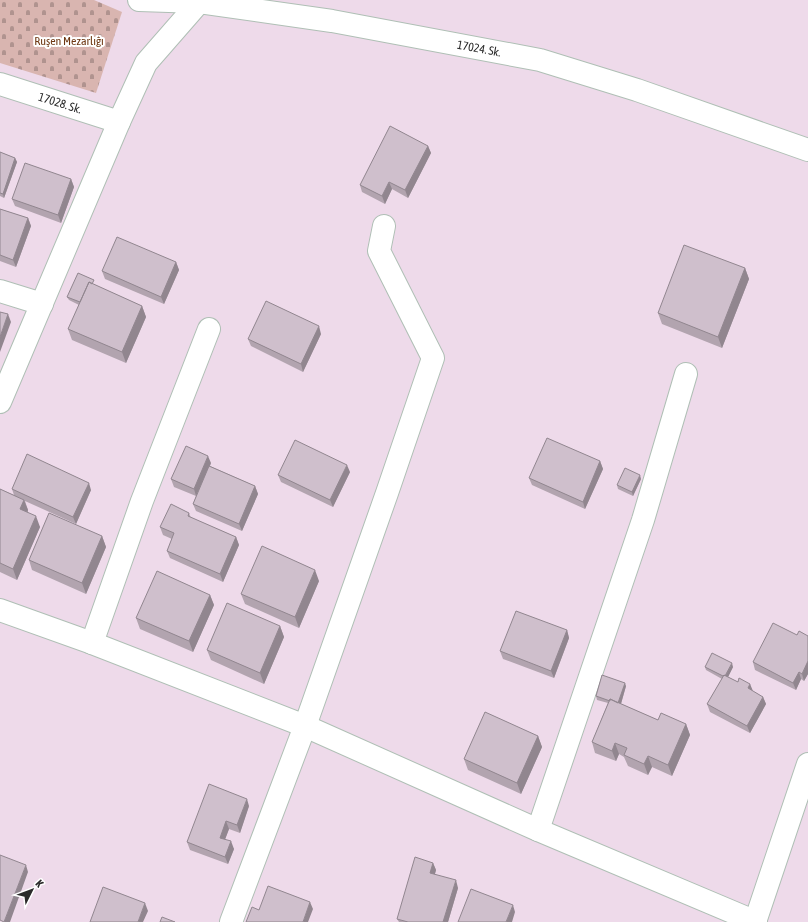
<svg xmlns="http://www.w3.org/2000/svg" width="808" height="922" viewBox="0 0 808 922" font-family="'Asap Condensed',sans-serif">
  <style>
    .cemetery { fill: url(#cemetery-stones) }
    .lines { fill: none; stroke-linecap: round; stroke-linejoin: round }
    .street-casing { stroke: #afbfb5; stroke-width: 24 }
    .secondary-casing { stroke: #afbfb5; stroke-width: 24 }
    .street { stroke: #fff; stroke-width: 22 }
    .secondary { stroke: #fff; stroke-width: 22 }
    .wall { fill: #b2a4af }
    .shaded-wall { fill: #91868f }
    .building { fill: #cfbfcc; stroke: #91868f }
    .labels { text-anchor: middle; dominant-baseline: central; stroke-width: 4; stroke-linejoin: round; paint-order: stroke }
    .park-label { font-size: 12px; fill: #6e3813; stroke: #fff }
    .street-label { font-size: 12px; fill: #2a2a2a; stroke: #fff }
  </style>
  <defs>
    <pattern id="cemetery-stones" width="16" height="16" patternUnits="userSpaceOnUse"><rect width="16" height="16" fill="#d9b5b0"/><path d="M2 7V4a2 2 0 0 1 4 0v3zM10 15v-3a2 2 0 0 1 4 0v3z" fill="#b0938f"/></pattern>
  </defs>
  <rect width="100%" height="100%" fill="#eedaea"/>
  <!-- cemetery -->
  <path class="cemetery" d="M0 0H94L122 12 96 93 0 63Z"/>
  <g class="lines">
    <!-- street casing -->
    <g class="street-casing">
      <g id="street">
        <path id="s1" d="M0 84 119 122"/>
        <path d="M0 291 42 304"/>
        <path d="M0 402 119 122 146 63 201 0"/>
        <path d="M0 610 92 643 305 726 538 830 756 922"/>
        <path d="M92 643 142 501 209 329"/>
        <path d="M538 830 643 520 686 374"/>
        <path d="M231 922 305 726 387 493 433 358 379 251 384 226"/>
        <path d="M755 922 808 764"/>
      </g>
    </g>
    <!-- secondary casing -->
    <g class="secondary-casing">
      <g id="secondary">
        <path id="s2" d="M139 0 199 2 332 21 540 60 637 90 808 150"/>
      </g>
    </g>
    <!-- street -->
    <use href="#street" class="street"/>
    <!-- secondary -->
    <use href="#secondary" class="secondary"/>
  </g>
  <!-- wall -->
  <path class="wall" d="M428 146 431 153 408 198 392 189 385 204 362 192 360 185Z
    M0 152 15 158 17 162 4 198 0 196Z
    M71 179 74 187 61 223 15 206 12 199Z
    M0 209 28 218 31 226 16 267 0 261Z
    M176 262 179 270 164 304 105 279 102 271Z
    M745 268 749 279 722 348 662 324 658 313Z
    M95 284V285L142 306 146 317 126 363 72 340 68 329 79 305 69 300 67 297Z
    M321 334 303 372 251 346 248 339Z
    M600 461 603 469 585 509 532 485 529 478Z
    M211 463 210 466 255 486 258 494 242 531 196 511 193 504 196 496 174 487 171 479Z
    M350 472 333 507 281 482 278 475Z
    M641 479 633 496 618 489 617 485Z
    M0 489 14 495 12 489 91 490 76 524 25 501 28 510V512L40 527 17 580 0 572Z
    M189 513 191 518 236 537 239 545 223 582 170 558 167 551 172 539 163 535 160 527Z
    M102 536 106 547 86 594 32 570 29 560Z
    M319 581 299 628 245 604 241 594Z
    M210 595 214 605 193 652 140 629 136 618Z
    M280 626 284 637 264 684 211 660 207 650Z
    M567 630 569 638 554 678 503 659 500 651Z
    M797 635 808 636V674L804 681 801 679 796 690 755 670 753 662Z
    M705 667H733L728 677 738 682 750 684 752 691 763 697 766 704 750 733 710 712 707 704 722 679 706 670Z
    M626 686 621 704 658 720 686 724 690 735 672 776 652 767 648 775 628 766 624 757 619 754 616 761 595 753 592 742 608 703 597 700 596 696Z
    M538 736 542 747 521 794 468 770 464 759Z
    M249 806 240 833 229 829 225 839 234 849 228 864 190 850 187 842Z
    M433 863 436 870 435 874 458 888 448 922H399L397 919Z"/>
  <!-- shaded-wall -->
  <path class="shaded-wall" d="M428 146 431 153 408 198 405 190Z
    M15 158 17 162 4 198 3 194Z
    M71 179 74 187 61 223 58 215Z
    M389 182 392 189 385 204 382 196Z
    M28 218 31 226 16 267 13 260Z
    M176 262 179 270 164 304 161 297Z
    M745 268 749 279 722 348 718 337Z
    M142 306 146 317 126 363 122 352Z
    M8 314 11 322 0 352V337Z
    M319 326 321 334 303 372 301 364Z
    M208 456 211 463 196 496 194 489Z
    M600 461 603 469 585 509 583 502Z
    M347 465 350 472 333 507 330 500Z
    M640 475 641 479 633 496 632 492Z
    M89 483 91 490 76 524 73 517Z
    M255 486 258 494 242 531 239 524Z
    M24 500 28 510 24 520 20 509Z
    M36 516 40 527 17 580 13 569Z
    M102 536 106 547 86 594 82 583Z
    M236 537 239 545 223 582 220 574Z
    M315 570 319 581 299 628 295 617Z
    M210 595 214 605 193 652 189 641Z
    M280 626 284 637 264 684 260 673Z
    M567 630 569 638 554 678 551 671Z
    M808 661V674L804 681 802 674Z
    M732 663 733 667 726 681 725 677Z
    M799 672 801 679 796 690 793 683Z
    M625 683 626 686 620 707 618 703Z
    M750 684 753 691 748 688Z
    M763 697 766 704 750 733 747 726Z
    M686 724 690 735 672 776 668 765Z
    M538 736 542 747 521 794 517 783Z
    M615 743 619 754 616 761 612 751Z
    M648 756 652 767 648 775 644 764Z
    M247 799 249 806 240 833 237 825Z
    M226 821 229 829 223 845 220 838Z
    M231 841 234 849 228 864 225 857Z
    M433 863 436 870 433 880 430 873Z
    M26 865 28 872 10 922H4Z
    M456 880 458 888 448 922H443Z
    M310 902 313 909 308 922H303Z
    M145 903 148 911 143 922H138Z
    M513 905 515 912 512 922H506Z"/>
  <!-- building -->
  <path class="building" d="M390 126 428 146 405 190 389 182 382 196 360 185Z
    M0 152 15 158 3 194 0 193Z
    M25 163 71 179 58 215 12 199Z
    M0 209 28 218 13 260 0 255Z
    M117 237 176 262 161 297 102 271Z
    M684 245 745 268 718 337 658 313Z
    M78 273 94 280 92 284 89 282 80 302 67 297Z
    M89 282 142 306 122 352 68 329Z
    M266 301 319 326 301 364 248 339Z
    M0 312 8 314 0 337Z
    M547 438 600 461 583 502 529 478Z
    M295 440 347 465 330 500 278 475Z
    M186 446 208 456 194 489 171 479Z
    M27 454 89 483 73 517 12 489Z
    M209 466 255 486 239 524 193 504Z
    M625 468 640 475 632 492 617 485Z
    M0 489 24 500 20 509 36 516 13 569 0 563Z
    M171 504 189 513 188 516 236 537 220 574 167 551 174 533 160 527Z
    M49 513 102 536 82 583 29 560Z
    M262 546 315 570 295 617 241 594Z
    M157 571 210 595 189 641 136 618Z
    M227 603 280 626 260 673 207 650Z
    M516 611 567 630 551 671 500 651Z
    M773 623 797 635 799 631 808 636V661L802 674 799 672 793 683 753 662Z
    M712 653 732 663 725 676 724 675 723 676 705 667Z
    M602 675 625 683 618 703 610 699V701L596 696Z
    M724 675 738 682 739 678 750 684 748 688 763 697 747 726 707 704Z
    M610 699 658 720 661 713 686 724 668 765 648 756 644 764 624 755 627 748 615 743 612 751 592 742Z
    M485 712 538 736 517 783 464 759Z
    M209 784 247 799 237 825 226 821 220 838 231 841 225 857 187 842Z
    M0 855 26 865 4 922 0 920Z
    M415 857 433 863 430 873 456 880 443 922H408L397 919Z
    M268 886 310 902 303 922H246L252 907 259 910Z
    M103 887 145 903 138 922H90Z
    M471 889 513 905 506 922H458Z
    M162 917 175 922H160Z"/>
  <g class="labels">
    <!-- park labels -->
    <g class="park-label">
      <text x="69" y="41">Ruşen Mezarlığı</text>
    </g>
    <!-- street labels -->
    <g class="street-label">
      <text stroke="none"><textPath href="#s2" startOffset="344">17024. Sk.</textPath></text>
      <text stroke="none"><textPath href="#s1" startOffset="63">17028. Sk.</textPath></text>
    </g>
  </g>
  <!-- north arrow -->
  <g transform="translate(32 890) rotate(48)" stroke="#ffffff" stroke-width="3" paint-order="stroke">
  <path d="M0-3L7 15L0 10L-7 15Z" fill="#2a2a2a"/>
  <text y="-6" font-size="11" font-weight="bold" text-anchor="middle" fill="#2a2a2a">K</text>
  </g>
</svg>
